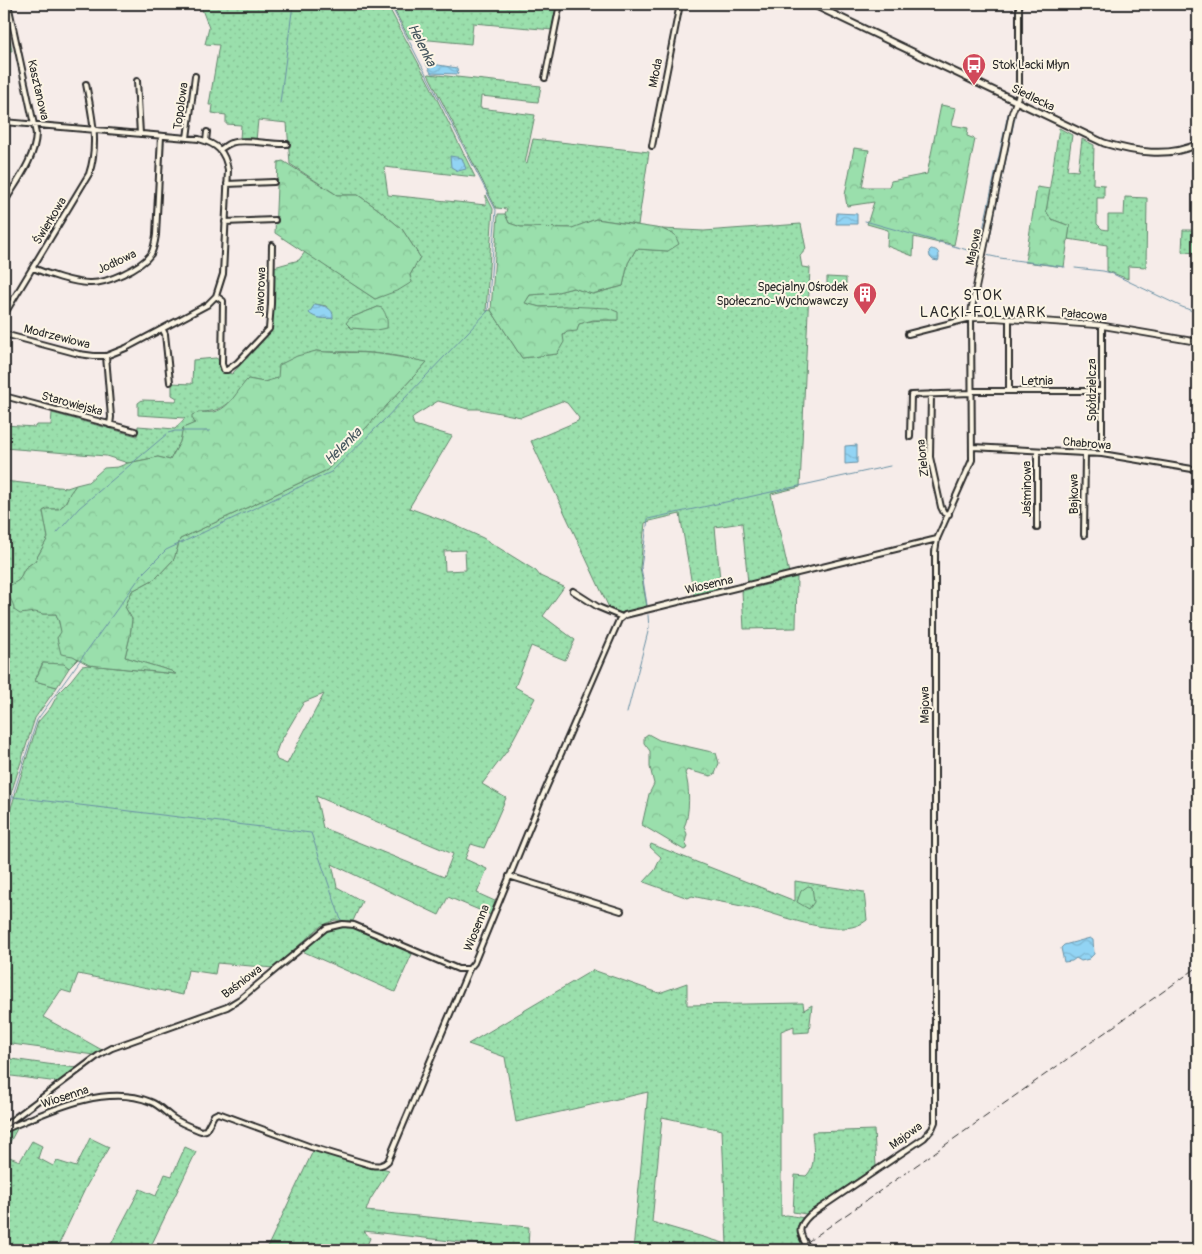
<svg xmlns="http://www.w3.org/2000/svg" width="1202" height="1254" viewBox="0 0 1202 1254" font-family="Pangolin,sans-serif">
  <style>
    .grass { fill: url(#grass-dots); stroke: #62856c; fill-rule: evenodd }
    .forest { fill: url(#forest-crowns); stroke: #62856c }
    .green { fill: #9adfac; stroke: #62856c }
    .water { fill: url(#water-waves); stroke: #6990a4 }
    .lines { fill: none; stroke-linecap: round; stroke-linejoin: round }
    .stream { stroke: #6990a4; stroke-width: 1 }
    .minor-casing { stroke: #2b2b2b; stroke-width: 8 }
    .tertiary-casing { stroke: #2b2b2b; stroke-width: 8 }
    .secondary-casing { stroke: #2b2b2b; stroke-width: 9 }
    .minor { stroke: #fcf5e5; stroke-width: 4 }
    .tertiary { stroke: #fcf5e5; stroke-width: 4.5 }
    .secondary { stroke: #fcf5e5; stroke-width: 5 }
    .rail { stroke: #2b2b2b; stroke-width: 1; stroke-dasharray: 8 4; stroke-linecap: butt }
    .labels { text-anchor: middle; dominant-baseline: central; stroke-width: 4; stroke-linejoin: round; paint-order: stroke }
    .poi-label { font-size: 12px; fill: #2b2b2b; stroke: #fcf5e5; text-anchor: start }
    .street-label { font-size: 12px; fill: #2b2b2b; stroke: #fcf5e5 }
    .water-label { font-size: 14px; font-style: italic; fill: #45555d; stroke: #fcf5e5 }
    .quarter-label { font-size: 15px; letter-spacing: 1px; fill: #2b2b2b; stroke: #fcf5e5 }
  </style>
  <defs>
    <pattern id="grass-dots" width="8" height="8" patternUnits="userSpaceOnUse" patternTransform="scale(1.25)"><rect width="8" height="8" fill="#9adfac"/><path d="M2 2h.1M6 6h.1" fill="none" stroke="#85c094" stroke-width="1.8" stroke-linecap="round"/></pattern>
    <pattern id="forest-crowns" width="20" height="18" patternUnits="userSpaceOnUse" patternTransform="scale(1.25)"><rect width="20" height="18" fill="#9adfac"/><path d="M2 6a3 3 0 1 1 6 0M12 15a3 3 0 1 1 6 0" fill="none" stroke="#85c094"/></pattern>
    <pattern id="water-waves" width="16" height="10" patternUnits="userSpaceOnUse" patternTransform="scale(1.25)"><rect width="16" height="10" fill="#92d4f4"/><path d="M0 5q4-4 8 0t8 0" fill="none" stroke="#7eb6d1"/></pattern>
  </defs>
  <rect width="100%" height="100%" fill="#f6ece9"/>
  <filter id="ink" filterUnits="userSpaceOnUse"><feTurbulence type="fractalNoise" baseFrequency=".02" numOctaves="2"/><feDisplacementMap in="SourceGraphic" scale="10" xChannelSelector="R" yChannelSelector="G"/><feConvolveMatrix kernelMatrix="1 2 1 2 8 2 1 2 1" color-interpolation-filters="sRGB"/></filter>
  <g filter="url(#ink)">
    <!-- grass -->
    <path class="grass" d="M200 4H387L432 89 475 177 384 167 388 195 486 205V195L493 209 486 311 491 310 522 358 557 354C559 348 560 339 564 335 575 319 600 320 617 320L566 306 540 307 524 303 530 295 554 293 573 288 593 294 623 286 628 263 636 249 668 251 675 235 662 229 704 231 801 224 806 249 800 256 802 267 810 268 800 487 771 494 789 573 748 583 742 523 715 527 721 590 694 597 680 514 650 521 645 523 640 567 647 607 621 614 611 612 531 441 578 421 579 418 567 403 562 401 521 417 479 409H468L438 401 414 416 412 419 414 425 452 436 409 508 450 523 483 538 536 571 540 576 564 587 543 616 575 640 565 660 531 646 515 687 535 698 507 751 482 784 506 798 484 848 471 844 465 859 487 869 477 893 497 902 491 915 448 897 439 915 332 864 337 887 362 901 353 921 335 920 321 926 273 968 217 963 215 974 188 970 183 995 78 974 71 993 61 990 43 1017 102 1050 94 1055 4 1043V830L38 722 51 707 59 692 71 680 82 666 89 665 175 674 171 671 125 657 130 636 132 619 125 607 132 591 156 578 174 559 180 539 327 470 426 363C404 356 379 353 355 352 342 351 329 353 316 351L278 378 264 382 248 379C243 384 241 389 236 395 225 409 215 412 198 412L196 423 183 428 180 442 170 460 158 457 128 463 106 456 4 448V425L35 427 36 425H51L52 413 137 436 138 426 175 429 185 418 138 415V403L142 400 176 401 177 398 172 395V383L192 384 193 360 216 358 219 360V368L223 372 232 374 272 329 274 267 299 260 305 252 375 299 410 275 420 257 402 229 378 209 358 195H337L290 164 287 123 258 120 256 141 240 139 241 125 226 124V115L212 113 213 105H209L219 45 205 44 209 28ZM315 304 326 306 333 318H321ZM378 307 363 329 351 328 350 318ZM465 550 466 570 445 571 444 551ZM324 694 287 764 277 760 275 755 279 744 304 702ZM316 796 453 854 444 877 323 828Z
      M391 4H558L553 30 473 23 471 44 409 38Z
      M4 35H9L12 51 4 50Z
      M428 74 541 86 538 102 481 96 480 108 535 115 525 163 527 164 533 139 649 152 638 225 596 219 573 228 521 227 509 223 505 214 507 209 496 208Z
      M1059 128 1072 135 1067 170 1078 171 1082 139 1094 145 1093 184 1104 185V198H1097V224L1102 229 1108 230V215H1124L1125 197 1147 198 1146 267 1128 266V279L1107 271V245L1068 239 1070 226 1051 219 1046 211Z
      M1183 230H1198V253L1182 252Z
      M4 481 67 488 76 485C70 493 67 502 59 509H47L43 511 48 538 35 561 25 568 19 580 11 586 7 592 14 604 43 614H56C62 628 63 651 78 659L69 668 64 665 44 663 42 664 35 681 57 687 35 718 4 815Z
      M797 577 796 628 744 629 742 591Z
      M651 844 795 901V881L864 892 867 920C845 939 793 920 767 912 743 905 717 902 692 896L688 898 644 882 655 870 661 857 650 847Z
      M347 926 355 928 412 954 395 992 302 951 327 931Z
      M593 970 659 993 687 983V1005L803 1003 804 1010 812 1005 809 1032 794 1033V1026L781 1031V1216L787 1215 804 1218 797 1227 803 1244 793 1250H633L648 1092 516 1122 505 1057 468 1044ZM662 1117 722 1130 727 1244 652 1222Z
      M4 1058 76 1068 58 1082 4 1075Z
      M19 1125 4 1153V1132Z
      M874 1130 876 1166 806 1214 793 1212 795 1175 806 1176C817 1166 813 1146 812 1132Z
      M90 1138 109 1147 87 1185 56 1250H4V1155L20 1161 32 1141 42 1146 38 1158 53 1166 57 1161 76 1167Z
      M185 1147 196 1152 149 1250H108L140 1189 156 1196 165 1174 172 1176Z
      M314 1149 389 1170 370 1200 366 1211 529 1227 528 1250 364 1231 370 1238 365 1250H266Z"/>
    <!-- forest -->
    <path class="forest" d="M941 105 956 108 952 125 968 128 967 136 975 139 954 245 939 241V243L914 237 913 256 887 246 888 230 867 224 874 202 847 206 845 195 854 148 869 150 862 187H889L891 181 927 174Z
      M283 161 337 195H358L378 209 402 229 420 257 410 275 412 282 399 290 375 299 275 233 278 162Z
      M1037 187 1050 189 1046 211 1051 219 1070 226 1064 267 1025 262Z
      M498 214H505L509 223 521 227 572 228 596 219 662 229 675 235 679 244 668 251 636 249 628 263 623 286 592 294 573 288 554 293 530 295 525 303 540 307 566 306 608 308 618 312V320H593L579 324 577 331 567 332 563 335 564 342 557 354 522 358 491 310Z
      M378 307 382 308C386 314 388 319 387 328L376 330 351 328 346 323 350 318Z
      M316 351C337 354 358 351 379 354 395 356 411 359 427 362L327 470 180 539 174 559 156 578 132 591 125 607 132 619 130 636 125 657 171 671 176 674 89 665 73 656 61 654 57 638 61 632 59 622 56 614H43L35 612 20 614 14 610C14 601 7 596 6 588L19 580 25 568 35 561 48 538 43 511 47 509H59L65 504 70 493 76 485 88 482 104 468 118 467 128 463 158 457 170 460 180 442 183 428 195 423 192 418V415C200 411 205 413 213 412 230 409 237 390 248 379L264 382 278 378 279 365 297 356Z
      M43 663 64 664 69 668 57 687 35 681Z
      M648 734 659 740 716 753 719 763 715 774 711 776 687 770 685 773C690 785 690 816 684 827L687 834 685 843 688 848 684 850 642 825 649 794 654 784 650 767V751L644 743V737Z
      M808 886 812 887 814 902 809 909 797 902 801 891Z"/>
    <!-- green -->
    <path class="green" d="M827 277 846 278V287H827Z"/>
    <!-- water -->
    <path class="water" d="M426 63 457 68 458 74 431 73Z
      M450 156 462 158 466 169 458 171 451 167Z
      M837 213 857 214V224H836Z
      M931 249C939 250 939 253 939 259L938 261 933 260 930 257 929 251Z
      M315 304C323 306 334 307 333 318 325 319 315 319 309 313Z
      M857 445V463L845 464V446Z
      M1090 938 1093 940 1094 954 1089 959 1081 961 1076 958 1072 961 1064 962 1061 948 1064 945Z"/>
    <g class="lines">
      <!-- stream -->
      <path class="stream" d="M280 103 293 4
        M1015 117 986 255 1000 258 1065 267
        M865 221 978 253 1008 114
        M1075 268 1103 271 1111 273 1182 307 1198 313
        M57 533 79 508 168 433 175 431H210
        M647 605 641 567 648 519 890 466
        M627 713 649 628 648 615
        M13 797 311 833 341 920
        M4 823 37 720 143 573 166 550 331 472 382 422 488 311 496 210 390 4"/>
      <!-- minor casing -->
      <g class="minor-casing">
        <path id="minor" d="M545 78 560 4
          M137 81 140 134
          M1016 102 1019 94V4
          M4 122 199 139C217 144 225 151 228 170L223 274 216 296 207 305 126 348 106 356H94L79 354 4 334
          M187 138 195 76
          M206 141 207 132
          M652 146 680 4
          M221 149C224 147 227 144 231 143 244 138 271 145 287 144
          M227 184 274 182
          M4 203C17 181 35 159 36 134L8 4
          M225 222 275 220
          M33 268C47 274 74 283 89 283 106 284 141 268 151 254 154 248 155 242 156 235L161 136
          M216 296 223 301 222 364 224 370H227L237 363 269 329 271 304 272 245
          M4 315 89 174C99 144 92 115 86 84
          M1009 319V391
          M163 330 165 334 170 382
          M106 356 111 417 110 425
          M972 391H1102
          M931 394 930 457 941 507 944 513 949 514
          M4 396 135 431
          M910 437 911 395 972 393
          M973 447 1102 454 1198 470
          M1102 454V326
          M1037 528V451
          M1084 535 1085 453
          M573 591 598 607 622 617
          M509 876 621 911
          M4 1126 99 1055 112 1048 227 1007 240 999 326 928 343 924 354 925 458 969H469
          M4 1130C47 1112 104 1083 151 1102 159 1105 166 1113 173 1118 182 1124 191 1127 201 1131L206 1130 214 1115 218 1113 311 1147 371 1165C378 1166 383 1166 388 1161L469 969 474 963 540 802 619 620 625 615 937 539
          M809 1250C800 1234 795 1229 810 1215L924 1138 932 1129 935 1122V552L937 539 972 460 971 318 908 334"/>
      </g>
      <!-- tertiary casing -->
      <g class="tertiary-casing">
        <path id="tertiary" d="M1016 102 1012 113 972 307 971 318H996L1098 325 1198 342"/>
      </g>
      <!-- secondary casing -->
      <g class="secondary-casing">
        <path id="secondary" d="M812 4 1104 143C1134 152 1168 158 1198 144"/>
      </g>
      <!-- minor -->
      <use href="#minor" class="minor"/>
      <!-- tertiary -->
      <use href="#tertiary" class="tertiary"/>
      <!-- secondary -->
      <use href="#secondary" class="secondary"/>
      <!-- rail -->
      <path class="rail" d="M796 1250 1198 967"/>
    </g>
  </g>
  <!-- icons -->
  <defs>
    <g id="bus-pin" transform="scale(1.25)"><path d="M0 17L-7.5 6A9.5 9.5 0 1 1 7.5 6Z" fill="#d1495b" stroke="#fcf5e5"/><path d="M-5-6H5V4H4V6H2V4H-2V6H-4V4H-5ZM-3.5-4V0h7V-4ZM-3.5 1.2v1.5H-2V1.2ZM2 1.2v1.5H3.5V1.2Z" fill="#fff"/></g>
    <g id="building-pin" transform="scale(1.25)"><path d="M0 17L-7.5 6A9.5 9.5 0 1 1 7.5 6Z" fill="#d1495b" stroke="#fcf5e5"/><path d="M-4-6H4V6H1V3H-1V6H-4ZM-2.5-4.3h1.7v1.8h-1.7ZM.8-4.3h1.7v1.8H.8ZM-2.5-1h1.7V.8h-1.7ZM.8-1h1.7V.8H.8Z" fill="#fff"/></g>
  </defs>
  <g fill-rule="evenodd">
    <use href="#bus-pin" x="974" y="65"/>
    <use href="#building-pin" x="865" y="294"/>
  </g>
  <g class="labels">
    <!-- poi labels -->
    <g class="poi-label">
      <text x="992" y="65">Stok Lacki Młyn</text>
      <text x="848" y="287" text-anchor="end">Specjalny Ośrodek<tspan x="848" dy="14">Społeczno-Wychowawczy</tspan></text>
    </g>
    <!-- street labels -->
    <g class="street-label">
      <text transform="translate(656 73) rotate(-79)">Młoda</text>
      <text transform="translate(38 90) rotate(77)">Kasztanowa</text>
      <text transform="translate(1033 98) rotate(26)">Siedlecka</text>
      <text transform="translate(181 106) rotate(-82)">Topolowa</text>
      <text transform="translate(50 221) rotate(-59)">Świerkowa</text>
      <text transform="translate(974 247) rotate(-78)">Majowa</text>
      <text transform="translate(117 262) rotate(-25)">Jodłowa</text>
      <text transform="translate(261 292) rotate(-88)">Jaworowa</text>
      <text transform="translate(1084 315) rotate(5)">Pałacowa</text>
      <text transform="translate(57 337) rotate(14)">Modrzewiowa</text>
      <text x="1037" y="381">Letnia</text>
      <text transform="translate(1092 390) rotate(-90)">Spółdzielcza</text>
      <text transform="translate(72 404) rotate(15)">Starowiejska</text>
      <text transform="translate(1087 444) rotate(5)">Chabrowa</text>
      <text transform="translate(923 458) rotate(-96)">Zielona</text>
      <text transform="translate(1027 489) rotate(-90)">Jaśminowa</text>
      <text transform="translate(1074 494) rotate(-90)">Bajkowa</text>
      <text transform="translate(709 585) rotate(-13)">Wiosenna</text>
      <text transform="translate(925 705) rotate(-90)">Majowa</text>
      <text transform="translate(477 928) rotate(-68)">Wiosenna</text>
      <text transform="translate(242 982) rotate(-37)">Baśniowa</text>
      <text transform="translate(65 1097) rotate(-18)">Wiosenna</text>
      <text transform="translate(906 1136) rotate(-36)">Majowa</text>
    </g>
    <!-- water labels -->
    <g class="water-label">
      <text transform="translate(422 45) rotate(63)">Helenka</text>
      <text transform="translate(343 446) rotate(-45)">Helenka</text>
    </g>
    <!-- quarter labels -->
    <g class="quarter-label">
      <text x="983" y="295">STOK<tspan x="983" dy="17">LACKI-FOLWARK</tspan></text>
    </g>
  </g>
  <!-- margin -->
  <rect width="1202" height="1254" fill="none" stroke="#fcf5e5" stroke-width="20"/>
  <rect x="10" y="10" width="1182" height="1234" fill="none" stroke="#2b2b2b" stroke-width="2" filter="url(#ink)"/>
</svg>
